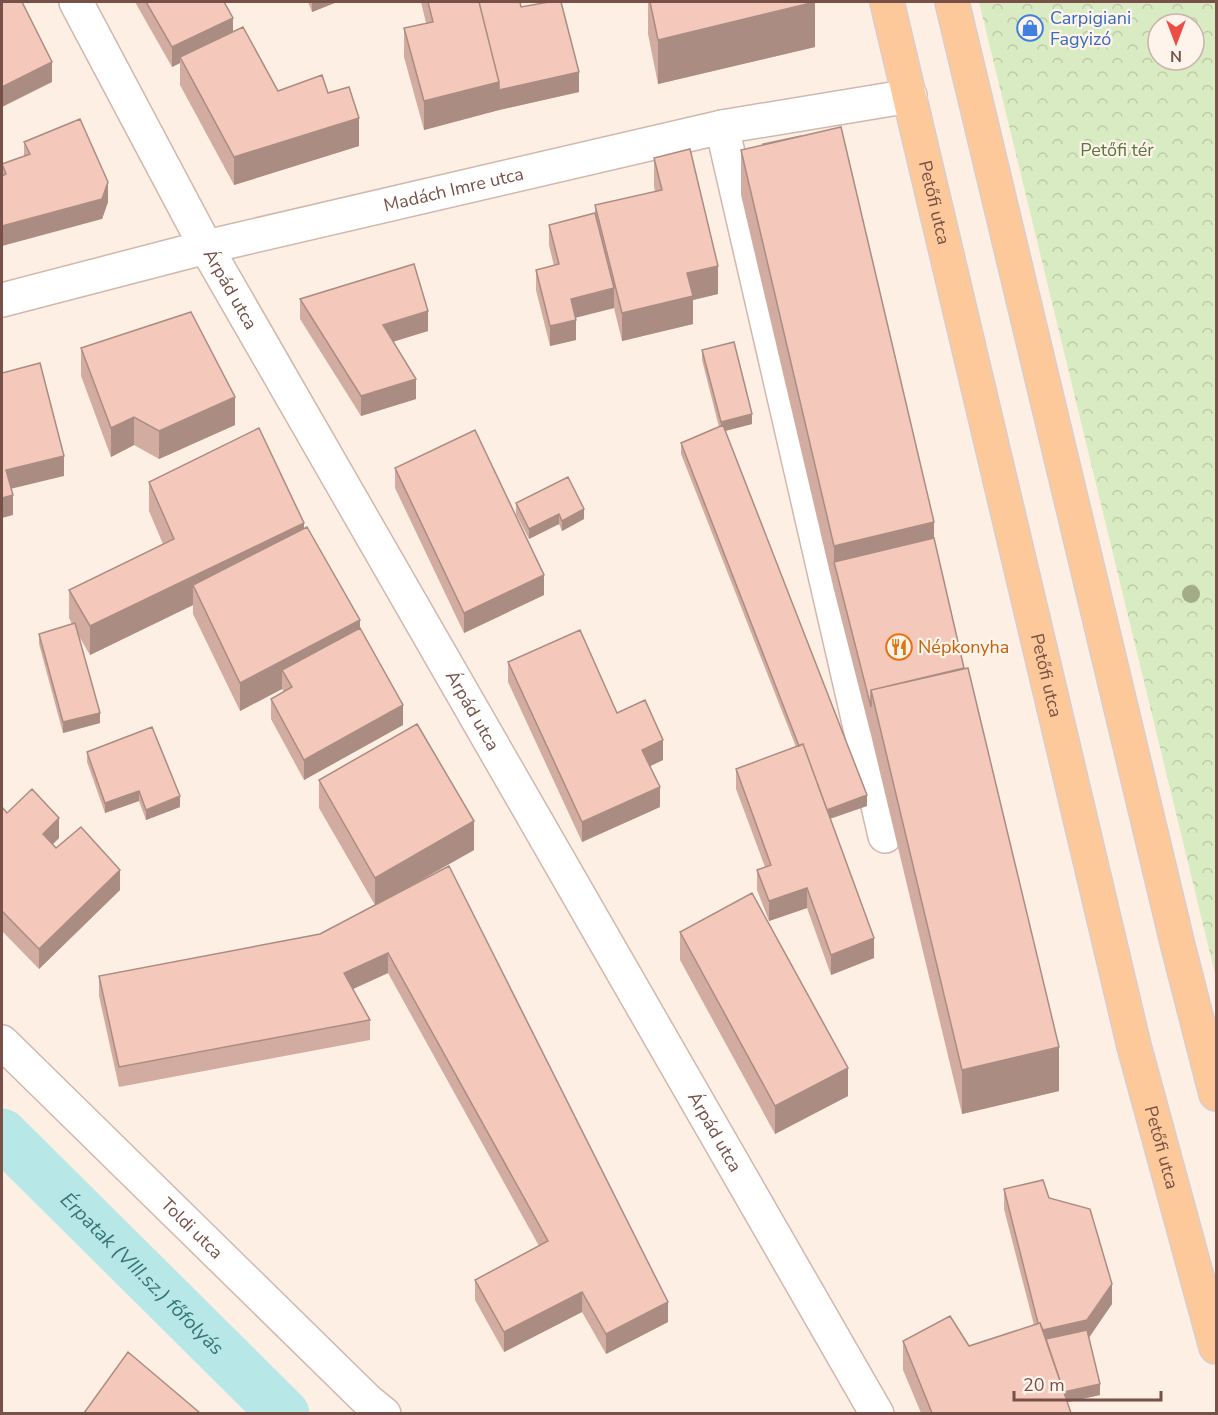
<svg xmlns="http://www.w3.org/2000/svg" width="1218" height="1415" viewBox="0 0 1218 1415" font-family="'Nunito Sans',sans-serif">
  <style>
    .forest { fill: url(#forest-crowns); fill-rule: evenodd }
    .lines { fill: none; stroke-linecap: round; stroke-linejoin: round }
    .canal { stroke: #b7e8e7; stroke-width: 51 }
    .minor-casing { stroke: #d1b7ac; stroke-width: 36 }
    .major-casing { stroke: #d9cecc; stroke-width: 36 }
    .minor { stroke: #fff; stroke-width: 33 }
    .major { stroke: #fec99a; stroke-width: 33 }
    .tree { fill: #a2ad88 }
    .wall { fill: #d2aca0 }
    .shaded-wall { fill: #ab8c82 }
    .building { fill: #f4c8ba; stroke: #ab8c82; stroke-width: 1.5 }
    .labels { text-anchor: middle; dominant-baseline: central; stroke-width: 4.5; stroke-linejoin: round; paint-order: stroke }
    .shop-label { font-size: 18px; fill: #366cbe; stroke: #fff4eb; text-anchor: start }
    .park-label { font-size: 18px; fill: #58773d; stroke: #fff4eb }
    .street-label { font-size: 18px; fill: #775148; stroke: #fff4eb }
    .food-label { font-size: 18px; fill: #c56008; stroke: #fff4eb; text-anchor: start }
    .water-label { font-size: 20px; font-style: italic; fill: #387576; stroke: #fff4eb }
  </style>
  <defs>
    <pattern id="forest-crowns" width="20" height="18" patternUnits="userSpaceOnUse" patternTransform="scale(1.5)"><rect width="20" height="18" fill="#d9ebc2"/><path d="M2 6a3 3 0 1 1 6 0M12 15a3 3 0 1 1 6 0" fill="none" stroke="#becba8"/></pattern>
  </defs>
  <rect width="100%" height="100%" fill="#fdefe4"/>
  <!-- forest -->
  <path class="forest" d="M979 2H1216V978ZM1158 24H1194V60H1158Z"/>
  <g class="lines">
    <!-- canal -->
    <path class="canal" id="s1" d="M2 1134 284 1414"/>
    <!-- minor casing -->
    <g class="minor-casing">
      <g id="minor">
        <path id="s2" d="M76 2 206 247 877 1414"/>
        <path d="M722 127 885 836"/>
        <path id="s3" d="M2 300 206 247 722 127 910 96"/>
        <path id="s4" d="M2 1042 368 1401 384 1414"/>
      </g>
    </g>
    <!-- major casing -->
    <g class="major-casing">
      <g id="major">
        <path id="s5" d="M887 2 1134 1046 1216 1347"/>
        <path d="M952 2 1178 946 1216 1094"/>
      </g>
    </g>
    <!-- minor -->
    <use href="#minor" class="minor"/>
    <!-- major -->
    <use href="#major" class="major"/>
  </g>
  <!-- trees -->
  <circle class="tree" cx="1191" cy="594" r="9"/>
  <!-- wall -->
  <path class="wall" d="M135 2H224L233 31 278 91 328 93 359 146 234 185 180 85V63L172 67Z
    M308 2H337L312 12Z
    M421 2H520L521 7 579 92 499 110 424 130 404 57V28L426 23Z
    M648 2H650L815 47 658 84 648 34Z
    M24 142 108 202 102 219 2 175V164L24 156Z
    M763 145 934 538 1059 1091 962 1114 871 735 834 590 741 195V150Z
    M654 158 718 294 693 300V324L622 341 614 308 576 317V340L550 346 536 290V270L554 266 549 245V225L595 213V205L655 192 654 186Z
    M300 299 428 331 393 341 416 399 361 416 300 319Z
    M81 348 235 425 159 459 134 445 111 457 81 376Z
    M702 350 752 424 725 431 867 806 830 819 874 958 831 975 807 908 769 921 757 890V870L765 867 736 789V769L796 747 681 454V443L719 427 702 360Z
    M395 468 544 595 464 633 395 488Z
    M149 482 304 528 360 628 403 725 304 780 271 719V699L284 692 282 689 240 711 193 614V605L90 655 77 633 100 723 63 733 39 644V634L72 624 69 618V590L163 544 149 511Z
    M516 503 584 519 562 531 559 524 529 539 516 514Z
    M508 662 617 713 663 760 650 766 660 807 582 842 508 682Z
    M87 752 180 807 146 820 139 801 105 813 87 762Z
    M319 780 474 850 398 893 668 1322 606 1354 582 1312 504 1352 475 1300V1280L539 1246 388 973 353 989 370 1020V1040L119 1087 99 996V976L320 934 375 905 319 808Z
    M2 807 7 813 59 838 53 844 56 848 120 890 39 969 2 931Z
    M680 932 848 1096 775 1134 680 960Z
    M1004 1189 1049 1198 1112 1304 1089 1338 1100 1395 1067 1402 1071 1413H921L903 1370V1341L969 1346 1034 1325 1004 1209Z"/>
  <!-- shaded-wall -->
  <path class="shaded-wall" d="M312 2H337L312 12Z
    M815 2V47L658 84V40Z
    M233 18V38L180 57V63L172 67V47Z
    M52 62V82L2 107V87Z
    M579 72V92L499 110 424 130V101L499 82Z
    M359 118V146L234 185V157Z
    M108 182V202L102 219 2 246V226Z
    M718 266V294L693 300V324L622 341V313L687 273Z
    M614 288V308L571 319V299Z
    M428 311V331L383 345V325Z
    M576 320V340L550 346V326Z
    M416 379V399L361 416V396Z
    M235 397V425L159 459V431Z
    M752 414V424L721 432V422Z
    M134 417V445L111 457V428Z
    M64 456V476L6 490V470Z
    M13 495V515L2 518V498Z
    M584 509V519L562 531V521Z
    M559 514V524L529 539V529Z
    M934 522V567L834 562V546Z
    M304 523V551L193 585V605L90 655V626Z
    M544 575V595L464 633V613Z
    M360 620V648L282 670V689L240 711V683Z
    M403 705V725L304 780V760Z
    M100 713V723L63 733V722Z
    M663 740V760L642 770V750Z
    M660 787V807L582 842V822Z
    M139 791V801L105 813V803Z
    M867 795V806L823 821V811Z
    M180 796V807L146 820V810Z
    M59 818V838L43 854V834Z
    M474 821V850L375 906V878Z
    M120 870V890L39 969V949Z
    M807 888V908L769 921V901Z
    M874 938V958L831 975V955Z
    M388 953V973L344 993V973Z
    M1059 1047V1091L962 1114V1070Z
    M848 1068V1096L775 1134V1106Z
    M1112 1284V1304L1087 1340 1040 1341V1331Z
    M582 1292V1312L504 1352V1332Z
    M668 1302V1322L606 1354V1334Z
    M1100 1384V1395L1059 1404V1393Z"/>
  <!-- building -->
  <path class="building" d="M2 2H22L52 62 2 87Z
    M146 2H224L233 18 172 47Z
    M428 2H479L499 82 424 101 404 28 433 22Z
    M479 2H520L521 7 549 2H561L579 72 499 90V82Z
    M650 2H815L658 40Z
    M243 27 278 91 322 75 328 93 349 87 359 118 234 157 180 57Z
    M80 119 108 182 102 199 2 226V176L6 174 2 164 30 154 24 142Z
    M841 127 934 522 834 546 741 150Z
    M801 136 763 145V144Z
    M690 149 718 266 687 273 693 296 622 313 595 205 662 190 654 158Z
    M595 213 614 288 571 299 576 320 550 326 536 270 559 264 549 225Z
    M414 264 428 311 383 325 416 379 361 396 300 299Z
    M191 312 235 397 159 431 134 417 111 428 81 348Z
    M734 342 752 414 721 422 702 350Z
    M40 363 64 456 6 470 13 495 2 498V373Z
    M723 425 867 795 827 810 803 744 799 746 681 443Z
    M259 428 304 523 90 626 69 590 174 539 149 482Z
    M475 430 544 575 464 613 395 468Z
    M568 477 584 509 562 521 559 514 529 529 516 503Z
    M307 527 360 620 240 683 193 585Z
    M934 538 964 668 871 690V707L834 562Z
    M75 623 100 713 63 722 39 634Z
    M360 628 403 705 304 760 271 699 292 687 282 670Z
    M580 630 617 713 645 700 663 740 642 750 660 787 582 822 508 662Z
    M968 668 1059 1047 962 1070 871 690Z
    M417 724 474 821 375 878 319 780Z
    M152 727 180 796 146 810 139 791 105 803 87 752Z
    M803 744 874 938 831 955 807 888 769 901 757 870 771 865 736 769Z
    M32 789 59 818 43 834 56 848 81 827 120 870 39 949 2 911V807L7 813Z
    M449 866 668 1302 606 1334 582 1292 504 1332 475 1280 548 1241 388 953 344 973 370 1020 119 1067 99 976 320 934Z
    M752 893 848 1068 775 1106 680 932Z
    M1043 1180 1049 1198 1090 1209 1112 1284 1087 1320 1043 1330 1040 1323H1038L1004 1189Z
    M950 1316 969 1346 1040 1323 1071 1413H932L903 1341Z
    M1087 1330 1100 1384 1064 1392 1046 1339Z
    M128 1352 200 1413H84Z"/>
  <!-- icons -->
  <defs>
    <g id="shop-ring" transform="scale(1.35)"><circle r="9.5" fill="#fff4eb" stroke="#3f7fe0" stroke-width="1.5"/><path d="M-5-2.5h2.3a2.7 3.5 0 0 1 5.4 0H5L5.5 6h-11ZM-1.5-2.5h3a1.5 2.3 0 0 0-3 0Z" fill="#3f7fe0"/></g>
    <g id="restaurant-ring" transform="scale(1.35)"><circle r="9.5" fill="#fff4eb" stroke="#e8710a" stroke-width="1.5"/><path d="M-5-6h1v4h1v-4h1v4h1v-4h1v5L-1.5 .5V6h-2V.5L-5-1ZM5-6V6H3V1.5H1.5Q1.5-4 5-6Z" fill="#e8710a"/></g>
  </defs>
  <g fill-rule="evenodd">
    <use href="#shop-ring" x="1030" y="28"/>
    <use href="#restaurant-ring" x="899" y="647"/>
  </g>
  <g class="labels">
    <!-- shop labels -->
    <g class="shop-label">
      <text x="1050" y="18">Carpigiani<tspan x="1050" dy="21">Fagyizó</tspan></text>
    </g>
    <!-- park labels -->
    <g class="park-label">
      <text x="1117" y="150">Petőfi tér</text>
    </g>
    <!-- street labels -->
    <g class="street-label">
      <text stroke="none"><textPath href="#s3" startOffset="465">Madách Imre utca</textPath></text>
      <text stroke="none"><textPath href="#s5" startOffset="206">Petőfi utca</textPath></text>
      <text stroke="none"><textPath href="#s2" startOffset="326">Árpád utca</textPath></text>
      <text stroke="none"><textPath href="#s5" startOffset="692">Petőfi utca</textPath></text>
      <text stroke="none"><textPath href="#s2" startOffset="812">Árpád utca</textPath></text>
      <text stroke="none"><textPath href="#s2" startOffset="1298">Árpád utca</textPath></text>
      <text stroke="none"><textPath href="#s5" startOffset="1178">Petőfi utca</textPath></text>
      <text stroke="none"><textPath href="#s4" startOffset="266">Toldi utca</textPath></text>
    </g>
    <!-- food labels -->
    <g class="food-label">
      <text x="918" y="647">Népkonyha</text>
    </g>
    <!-- water labels -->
    <g class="water-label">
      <text stroke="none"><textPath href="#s1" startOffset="198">Érpatak (VIII.sz.) főfolyás</textPath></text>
    </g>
  </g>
  <!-- border -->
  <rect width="1218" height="1415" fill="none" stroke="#775148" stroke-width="6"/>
  <!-- north arrow -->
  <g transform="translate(1176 42) rotate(180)"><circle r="28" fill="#fff4eb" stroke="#c9b3aa" stroke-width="1.5"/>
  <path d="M0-4.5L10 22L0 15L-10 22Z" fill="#ec4e44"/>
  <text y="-9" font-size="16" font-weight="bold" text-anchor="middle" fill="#775148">N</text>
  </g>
  <!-- scale -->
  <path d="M1014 1391v9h147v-9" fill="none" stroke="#775148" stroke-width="3"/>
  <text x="1023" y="1391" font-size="18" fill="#775148" stroke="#fff4eb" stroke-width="4.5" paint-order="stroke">20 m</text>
</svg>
